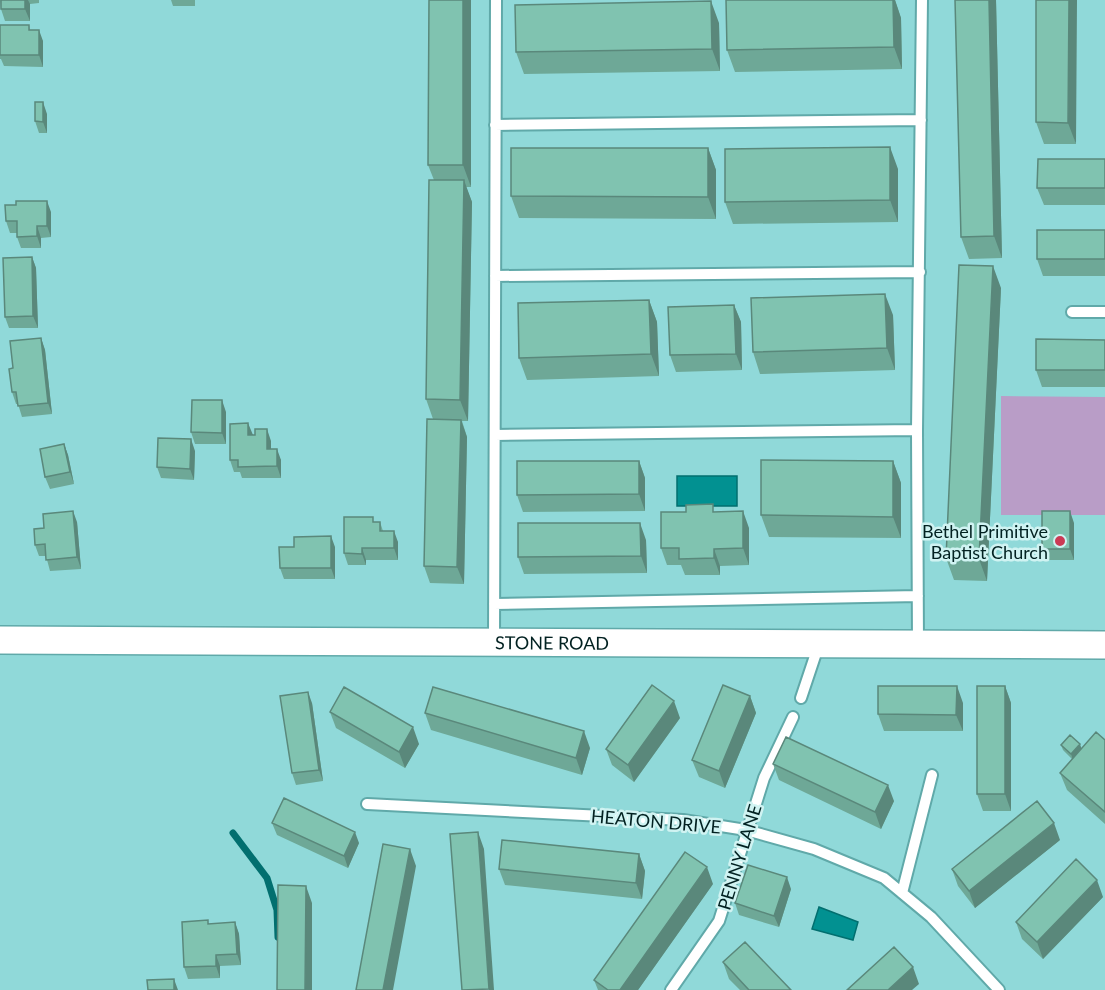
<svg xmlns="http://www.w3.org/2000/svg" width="1105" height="990" viewBox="0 0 1105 990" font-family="Lato,sans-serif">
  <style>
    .green { fill: #b99dc7 }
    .water { fill: #029191; stroke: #026f6f; stroke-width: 1.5 }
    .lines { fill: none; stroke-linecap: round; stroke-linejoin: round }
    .stream { stroke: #026f6f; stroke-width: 7 }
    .service-casing { stroke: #60a9a9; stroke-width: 14 }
    .tertiary-casing { stroke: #60a9a9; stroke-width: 30 }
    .service { stroke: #fff; stroke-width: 10 }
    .tertiary { stroke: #fff; stroke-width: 27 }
    .wall { fill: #6ea897 }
    .shaded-wall { fill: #5a887b }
    .building { fill: #80c3b0; stroke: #5a887b; stroke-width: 1.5 }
    .poi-dot { fill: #cb3a54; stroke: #d0f3f2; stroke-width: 2 }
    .labels { text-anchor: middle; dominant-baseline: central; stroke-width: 5; stroke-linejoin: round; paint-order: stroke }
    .poi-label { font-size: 18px; fill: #022121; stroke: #d0f3f2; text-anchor: end }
    .street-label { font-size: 18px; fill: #022121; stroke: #d0f3f2 }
  </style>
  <rect width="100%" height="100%" fill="#90d9d9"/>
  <!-- green -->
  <path class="green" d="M1001 396 1105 397V515H1001Z"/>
  <!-- water -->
  <path class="water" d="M677 476H737V506H677Z
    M819 907 858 922 853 940 812 929Z"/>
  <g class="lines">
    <!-- stream -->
    <path class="stream" d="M233 833 267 878 277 910 278 937"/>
    <!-- service casing -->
    <g class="service-casing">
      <path id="service" d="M495 125 921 120
        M495 276 920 272
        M1072 312H1105
        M495 435 917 430
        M494 604 918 596
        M494 642 496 0
        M918 644 917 430 922 0
        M801 698 819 644
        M367 804 683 820 746 830 814 849 884 878 931 917 999 990
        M902 893 932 775
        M671 990 719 921 764 778 793 717"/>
    </g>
    <!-- tertiary casing -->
    <g class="tertiary-casing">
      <g id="tertiary">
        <path id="s1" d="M0 640 1105 645"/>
      </g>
    </g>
    <!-- service -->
    <use href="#service" class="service"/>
    <!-- tertiary -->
    <use href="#tertiary" class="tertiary"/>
  </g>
  <!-- wall -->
  <path class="wall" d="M0 0H39V3L30 4V21H5L1 9Z
    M171 0H195V6H173Z
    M429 0 471 187H466L472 202 468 421H462L467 437 464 584 430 583 424 566 433 419 426 399 434 180 428 165Z
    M726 0H895L901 18 902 69 735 72 727 50Z
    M955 0H996L1002 258 969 259 961 237Z
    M1036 0 1076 144H1044L1036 122Z
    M719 23 720 71 524 74 516 52Z
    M0 25H29L30 30 43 41V67L4 66 1 59H0Z
    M47 114V133H39L35 121Z
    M708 148 716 170V219L519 218 511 196Z
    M1105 159V205H1044L1037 188Z
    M898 169V222L733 224 725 202Z
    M51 212V237L41 238V248H21L17 237V233H10L6 221Z
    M1105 230V276H1043L1037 259Z
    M32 257 36 268 38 328H9L5 317Z
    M1001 288 987 581 954 580 946 558Z
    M649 300 657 322 659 376 527 380 519 358Z
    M734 305 741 322 742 370 676 372 670 355Z
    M893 315 895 370 760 374 753 352Z
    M41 338 45 350 52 414 22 417 18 404H16L12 392 13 368Z
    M1105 340V387H1042L1036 370Z
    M226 412V444H195L191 432Z
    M253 435 271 441V449L281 460V478H242L240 472H234L230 460Z
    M64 444 68 455 74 484 50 489 45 477Z
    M195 451 194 480 161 478 157 467Z
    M639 461 645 478V511L523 512 517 495Z
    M893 461 901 483V538L769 537 761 515Z
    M716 512 749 528V565L720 566V575H685L681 565H667L661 548Z
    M77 522 81 569 50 571 46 556H39L35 545 44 528Z
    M374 522H380L383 531 398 542V560H366V565H348L344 553Z
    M1074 523V560H1046L1042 549Z
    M646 540 647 573 524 574 518 557Z
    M294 547H335V579H284L280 568Z
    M1005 686 1011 703V811H983L977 794Z
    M750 696 756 713 725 788 699 777 692 760Z
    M312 703 323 781 296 785 292 773Z
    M963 703V731H884L878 714Z
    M330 712 419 744 405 768 336 728Z
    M425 713 590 748 582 775 431 730Z
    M680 718 634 782 612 765 606 749Z
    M1105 740V824L1067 790 1060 773 1072 759 1063 750 1061 745 1082 749Z
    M773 764 894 801 881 829 779 780Z
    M272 823 359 843 348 868 277 835Z
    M1060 840 975 908 958 886 952 869Z
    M639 854 645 871 642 899 505 885 499 869Z
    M713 884 638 990H598L594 980Z
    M791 889 779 927 739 915 735 903Z
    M1103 897 1043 959 1022 939 1016 922Z
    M235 922 239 934 241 965 220 966V978L188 979 184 967 209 924Z
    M723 962 791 990H740L729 979Z"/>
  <!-- shaded-wall -->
  <path class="shaded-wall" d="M25 0H28L30 4V21L25 9Z
    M463 0H471V187L463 165Z
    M893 0H895L901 18 902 69 894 47Z
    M989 0H996L1002 258 994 236Z
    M1069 0H1077L1076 144 1068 123Z
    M711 1 719 23 720 71 712 49Z
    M39 30 43 41V67L39 55Z
    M43 102 47 114V133L43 122Z
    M890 147 898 169V222L890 200Z
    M708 148 716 170V219L708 197Z
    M464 180 472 202 468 421 460 400Z
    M47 201 51 212V237L47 226Z
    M37 226 41 238V248L37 236Z
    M32 257 36 268 38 328 33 316Z
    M993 266 1001 288 987 581 979 559Z
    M885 294 893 315 895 370 887 348Z
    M649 300 657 322 659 376 651 354Z
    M734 305 741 322 742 370 736 354Z
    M41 338 45 350 52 414 48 403Z
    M222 400 226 412V444L222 433Z
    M461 420 467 437 464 584 457 567Z
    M248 423 253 435H248Z
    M267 429 271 441V460L267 449Z
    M191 439 195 451 194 480 190 469Z
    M64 444 68 455 74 484 70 472Z
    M277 449 281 460V478L277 466Z
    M639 461 645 478V511L639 494Z
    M893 461 901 483V538L893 517Z
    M73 511 77 522 81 569 77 557Z
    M743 511 749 528V565L743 548Z
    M1070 511 1074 523V560L1070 549Z
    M640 523 646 540 647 573 641 556Z
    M394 531 398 542V560L394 548Z
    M331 536 335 547V579L331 568Z
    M362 548 366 560V565L362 554Z
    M714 549 720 566V575L714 558Z
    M957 686 963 703V731L956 715Z
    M1005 686 1011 703V811L1005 794Z
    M308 692 312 703 323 781 319 770Z
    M750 696 756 713 725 788 719 771Z
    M674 701 680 718 634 782 628 765Z
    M413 727 419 744 405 768 399 752Z
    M584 731 590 748 582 775 576 758Z
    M1080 744 1082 750 1073 760 1071 754Z
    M888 785 894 801 881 829 875 812Z
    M1054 823 1060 840 975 908 969 891Z
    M355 832 359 843 348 868 344 856Z
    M478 832 484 849 494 990H489V989Z
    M410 849 416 866 393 990H383Z
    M639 854 645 871 642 899 636 883Z
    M707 867 713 884 638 990H620Z
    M787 877 791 889 779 927 774 916Z
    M1097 880 1103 897 1043 959 1037 942Z
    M306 886 312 903V990H305Z
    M235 922 239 934 241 965 237 954Z
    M216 955 220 966V978L216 966Z
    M913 967 919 984 912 990H888Z
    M174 979 178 990H174Z"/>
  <!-- building -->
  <path class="building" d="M1 0H25V9H1Z
    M429 0H463V165H428Z
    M726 0H893L894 47 727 50Z
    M955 0H989L994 236 961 237Z
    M1036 0H1069L1068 123 1036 122Z
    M711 1 712 49 516 52 515 5Z
    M0 25H29V30H39V55H0Z
    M35 102H43V122L35 121Z
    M890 147V200L725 202V149Z
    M511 148H708V197L511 196Z
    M1038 159H1105V188H1037Z
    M429 180H464L460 400 426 399Z
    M16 201H47V226H37V236L17 237V221H6L5 205H16Z
    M1037 230H1105V259H1037Z
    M32 257 33 316 5 317 3 258Z
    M959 265 993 266 979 559 946 558Z
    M885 294 887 348 753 352 751 298Z
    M649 300 651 354 519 358 518 303Z
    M734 305 736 354 670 355 668 307Z
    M41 338 48 403 18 406 16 392H12L9 369 13 368 10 341Z
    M1036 339 1105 340V370H1036Z
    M192 400H222V433L191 432Z
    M427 419 461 420 457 567 424 566Z
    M248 423V435H255V429H267V449H277V466L238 467V460H230V424Z
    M158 438 191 439 190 469 157 467Z
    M64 444 70 472 45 477 40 449Z
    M761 460 893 461V517L761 515Z
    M517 461H639V494L517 495Z
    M713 504V512L743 511V548L714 549V558L679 559V548H661V512H686V505Z
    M73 511 77 557 46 560 45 544 35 545 34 529 44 528 43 514Z
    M1042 511H1070V549H1042Z
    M344 517H373V522H380V531H394V548H362V554L344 553Z
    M518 523H640L641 556 518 557Z
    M331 536V568H280L279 547H294V537Z
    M652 685 674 701 628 765 606 749Z
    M723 685 750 696 719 771 692 760Z
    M878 686H957L956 715 878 714Z
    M977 686H1005V794H977Z
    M344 687 413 727 399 752 330 712Z
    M433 687 584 731 576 758 425 713Z
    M308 692 319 770 292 773 280 696Z
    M1096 732 1105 740V812L1060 773Z
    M1070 735 1080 744 1071 754 1061 745Z
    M786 737 888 785 875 812 773 764Z
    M284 798 355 832 344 856 272 823Z
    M1037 801 1054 823 969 891 952 869Z
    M478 832 489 989 462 990 450 834Z
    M502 840 639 854 636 883 499 869Z
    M383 844 410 849 383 990H356Z
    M685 852 707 867 620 990H608L594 980Z
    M1076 859 1097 880 1037 942 1016 922Z
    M748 865 787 877 774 916 735 903Z
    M278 885 306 886 305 990H277Z
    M208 920V924L235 922 237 954 216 955V966L184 967 182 922Z
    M745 942 791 990H749L723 962Z
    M894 947 913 967 888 990H847Z
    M174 979V990H148L147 980Z"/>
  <!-- markers -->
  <circle class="poi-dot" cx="1060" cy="541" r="6"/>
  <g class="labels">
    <!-- poi labels -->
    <g class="poi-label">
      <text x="1048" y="531">Bethel Primitive<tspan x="1048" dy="21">Baptist Church</tspan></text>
    </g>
    <!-- street labels -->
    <g class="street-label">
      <text stroke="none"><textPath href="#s1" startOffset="552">STONE ROAD</textPath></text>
      <text transform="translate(656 821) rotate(5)">HEATON DRIVE</text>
      <text transform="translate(739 857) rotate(-73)">PENNY LANE</text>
    </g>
  </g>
</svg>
